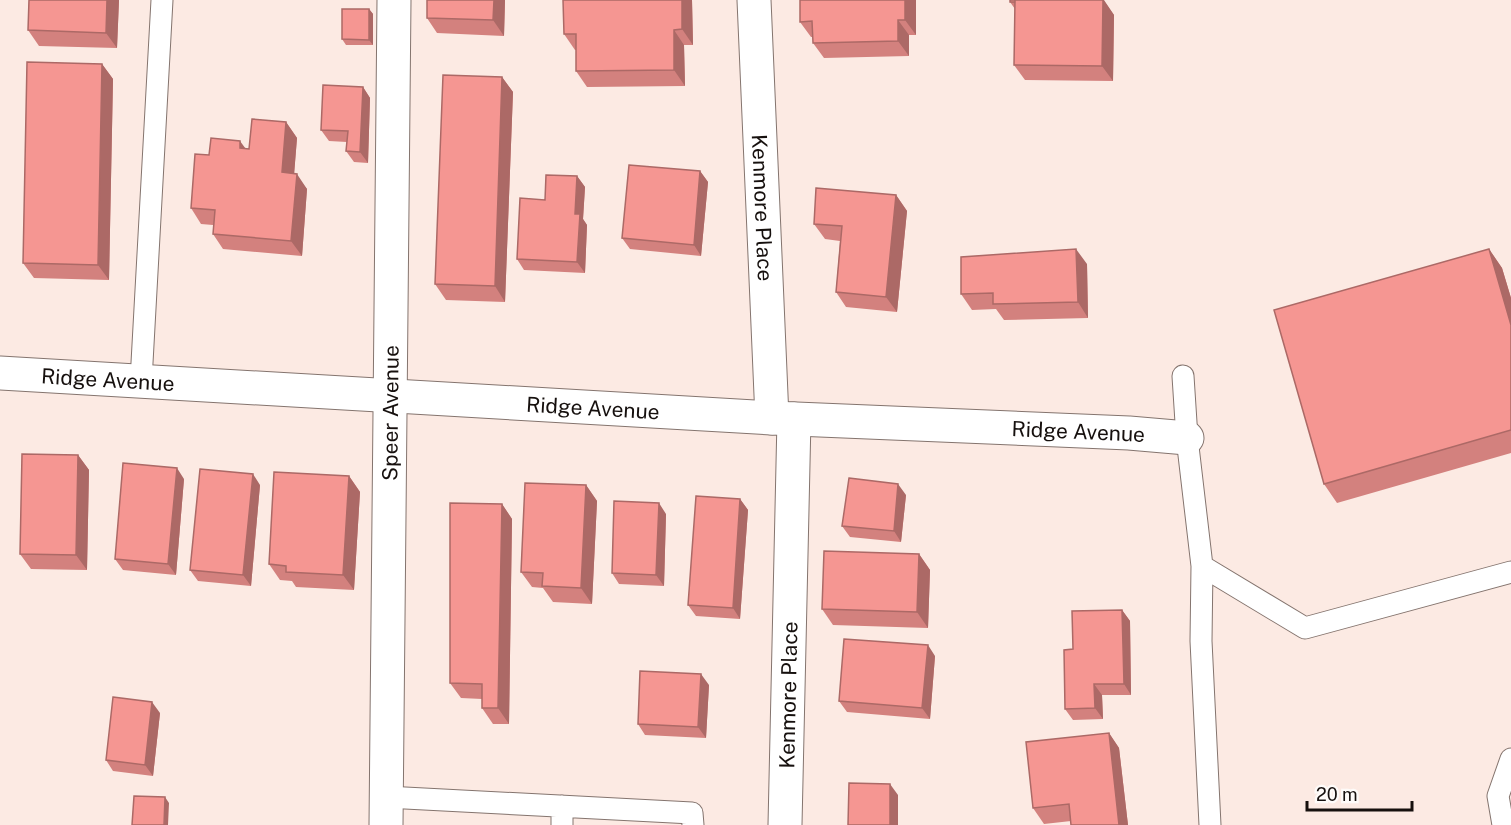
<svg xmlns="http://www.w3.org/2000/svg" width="1511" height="825" viewBox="0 0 1511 825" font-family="'Public Sans',sans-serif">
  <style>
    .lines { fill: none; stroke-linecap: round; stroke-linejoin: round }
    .service-casing { stroke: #84746e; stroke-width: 23 }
    .minor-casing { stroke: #84746e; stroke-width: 35 }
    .service { stroke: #fff; stroke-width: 21 }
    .minor { stroke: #fff; stroke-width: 33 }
    .wall { fill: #d3817e }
    .shaded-wall { fill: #ac6966 }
    .building { fill: #f59692; stroke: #ac6966; stroke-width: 1.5 }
    .labels { text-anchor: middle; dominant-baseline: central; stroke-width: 4.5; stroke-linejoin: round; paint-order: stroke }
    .street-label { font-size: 21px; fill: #16100e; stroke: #fefbf9 }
  </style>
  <rect width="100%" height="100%" fill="#fceae3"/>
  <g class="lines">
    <!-- service casing -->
    <g class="service-casing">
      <path id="service" d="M1183 376 1187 438 1202 566 1201 641 1210 825
        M141 381 162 0
        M1202 566 1305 628 1511 572
        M386 797 692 813 693 825
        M562 825V806
        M1503 825 1498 796 1511 759"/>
    </g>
    <!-- minor casing -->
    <g class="minor-casing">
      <g id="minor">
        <path id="s1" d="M754 0 772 418"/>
        <path id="s2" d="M0 373 772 418 1129 433 1187 438"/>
        <path id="s3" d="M386 825 394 0"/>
        <path id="s4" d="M785 825 794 419"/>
      </g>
    </g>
    <!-- service -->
    <use href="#service" class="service"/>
    <!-- minor -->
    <use href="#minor" class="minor"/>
  </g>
  <!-- wall -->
  <path class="wall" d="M29 0H119L117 48 39 46 28 30Z
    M427 0H505L504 36 437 33 427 18Z
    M692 0 693 45H684L685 86 587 87 576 71V50H575L564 34Z
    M916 0V35H909V56L824 58 813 43V37H811L800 22Z
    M1104 1 1114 15 1113 81 1025 80 1014 65 1015 9 1010 2Z
    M369 9 373 14V45H346L342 39Z
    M102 64 113 79 109 280 34 278 23 263Z
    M502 77 513 92 505 302 446 300 435 284Z
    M363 87 370 98 368 163 354 162 346 151 347 142 329 141 321 130Z
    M286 122 297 138 294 174 307 189 302 256 223 249 213 234V225L201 224 191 208 209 155 246 149H249Z
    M700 171 708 182 701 256 630 249 622 238Z
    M577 176 585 187 583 219 587 225 585 273 524 270 517 259 545 200Z
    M896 195 907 211 897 312 846 307 836 292 840 241 825 239 814 224Z
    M1489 249 1502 268 1511 298V453L1337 503 1324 484Z
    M1087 264 1088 318 1004 320 996 309 972 310 961 294Z
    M78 455 89 470 87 570 31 569 20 554Z
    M349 476 360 492 354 590 296 587 292 581 280 580 269 564Z
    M184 479 176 575 123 570 115 559Z
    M260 485 251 586 198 581 190 570Z
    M586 485 597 501 592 604 553 602 543 588 532 587 521 572Z
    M906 495 901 542 850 537 842 526Z
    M740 499 748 510 740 619 696 616 688 605Z
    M502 504 512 519 509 724H493L482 708V699L461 698 450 683Z
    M666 514 664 586 619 584 612 573Z
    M919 554 930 570 928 628 833 625 822 609Z
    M1122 610 1130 621 1131 695H1102L1103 719 1073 720 1065 709 1073 649Z
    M935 656 930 719 847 712 839 701Z
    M709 685 706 738 645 735 638 724Z
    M160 713 153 776 113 771 106 760Z
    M1109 733 1119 748 1128 825H1071V821L1044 824 1033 808Z"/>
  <!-- shaded-wall -->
  <path class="shaded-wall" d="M107 0H119L117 48 106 33Z
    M494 0H505L504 36 493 20Z
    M682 0H692L693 45 682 29Z
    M905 0H916V35L905 20Z
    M1098 0H1104L1114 15 1113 81 1102 66Z
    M369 9 373 14V45L369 40Z
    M898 20 909 35V56L898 41Z
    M674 30 684 45 685 86 674 70Z
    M102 64 113 79 109 280 98 265Z
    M502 77 513 92 505 302 495 286Z
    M363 87 370 98 368 163 360 152Z
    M286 122 297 138 293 188 282 172Z
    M240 141 251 156 240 148Z
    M700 171 708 182 701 256 694 245Z
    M297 174 307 189 302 256 291 241Z
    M577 176 585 187 583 219 587 225 585 273 577 262 575 214Z
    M896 195 907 211 897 312 886 297Z
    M1076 249 1087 264 1088 318 1078 302Z
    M1489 249 1502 268 1511 298V325Z
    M78 455 89 470 87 570 76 555Z
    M177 468 184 479 176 575 168 564Z
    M253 474 260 485 251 586 243 575Z
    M349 476 360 492 354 590 343 575Z
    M898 484 906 495 901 542 894 531Z
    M586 485 597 501 592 604 581 588Z
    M740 499 748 510 740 619 733 608Z
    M659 503 666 514 664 586 656 575Z
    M502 504 512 519 509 724 498 708Z
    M919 554 930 570 928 628 917 612Z
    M1122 610 1130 621 1131 695 1124 684Z
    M928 645 935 656 930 719 922 708Z
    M701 674 709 685 706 738 698 727Z
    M1094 684 1102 695 1103 719 1095 708Z
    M152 702 160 713 153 776 145 765Z
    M1109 733 1119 748 1128 825H1119Z
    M890 784 898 795V825H890Z
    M165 797 169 803 168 825H164Z"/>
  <!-- building -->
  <path class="building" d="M29 0H107L106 33 28 30Z
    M427 0H494L493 20 427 18Z
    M563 0H682V29L674 30V70L576 71V34H564Z
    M800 0H905V20H898V41L813 43 812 21 800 22Z
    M1010 0H1015V2H1010Z
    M1015 0H1103L1102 66 1014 65Z
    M342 9H369V40L342 39Z
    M27 62 102 64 98 265 23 263Z
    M443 75 502 77 495 286 435 284Z
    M323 85 363 87 360 152 346 151 348 131 321 130Z
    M252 119 286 122 282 172 297 174 291 241 213 234 215 210 191 208 195 154 209 155 211 138 240 141V148L249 149Z
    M629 165 700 171 694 245 622 238Z
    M546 175 577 176 575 214H580L577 262 517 259 520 198 545 200Z
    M816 188 896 195 886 297 836 292 842 226 814 224Z
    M1076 249 1078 302 993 304V293L961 294V257Z
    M1489 249 1511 325V430L1324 484 1274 310Z
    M22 454 78 455 76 555 20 554Z
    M123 463 177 468 168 564 115 559Z
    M200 469 253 474 243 575 190 570Z
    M274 472 349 476 343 575 286 572V566L269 564Z
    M849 478 898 484 894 531 842 526Z
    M525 483 586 485 581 588 542 586 543 573 521 572Z
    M696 496 740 499 733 608 688 605Z
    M614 501 659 503 656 575 612 573Z
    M450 503 502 504 498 708H482V684L450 683Z
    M824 551 919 554 917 612 822 609Z
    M1122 610 1124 684H1094L1095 708 1065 709 1064 650 1073 649 1072 611Z
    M844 639 928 645 922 708 839 701Z
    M640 671 701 674 698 727 638 724Z
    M113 697 152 702 145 765 106 760Z
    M1109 733 1119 825H1071L1069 804 1033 808 1026 742Z
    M849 783 890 784V825H848Z
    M134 796 165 797 164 825H132Z"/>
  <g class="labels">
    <!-- street labels -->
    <g class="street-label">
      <text stroke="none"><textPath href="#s1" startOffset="208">Kenmore Place</textPath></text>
      <text stroke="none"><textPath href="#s2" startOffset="108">Ridge Avenue</textPath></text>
      <text stroke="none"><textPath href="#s2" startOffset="594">Ridge Avenue</textPath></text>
      <text stroke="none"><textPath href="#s3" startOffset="412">Speer Avenue</textPath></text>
      <text stroke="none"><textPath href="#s2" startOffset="1080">Ridge Avenue</textPath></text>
      <text stroke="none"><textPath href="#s4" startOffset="130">Kenmore Place</textPath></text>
    </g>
  </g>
  <!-- scale -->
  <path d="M1307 801v9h105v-9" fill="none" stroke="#16100e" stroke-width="3"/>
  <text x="1316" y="801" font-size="18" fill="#16100e" stroke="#fefbf9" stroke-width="4.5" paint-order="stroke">20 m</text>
</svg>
